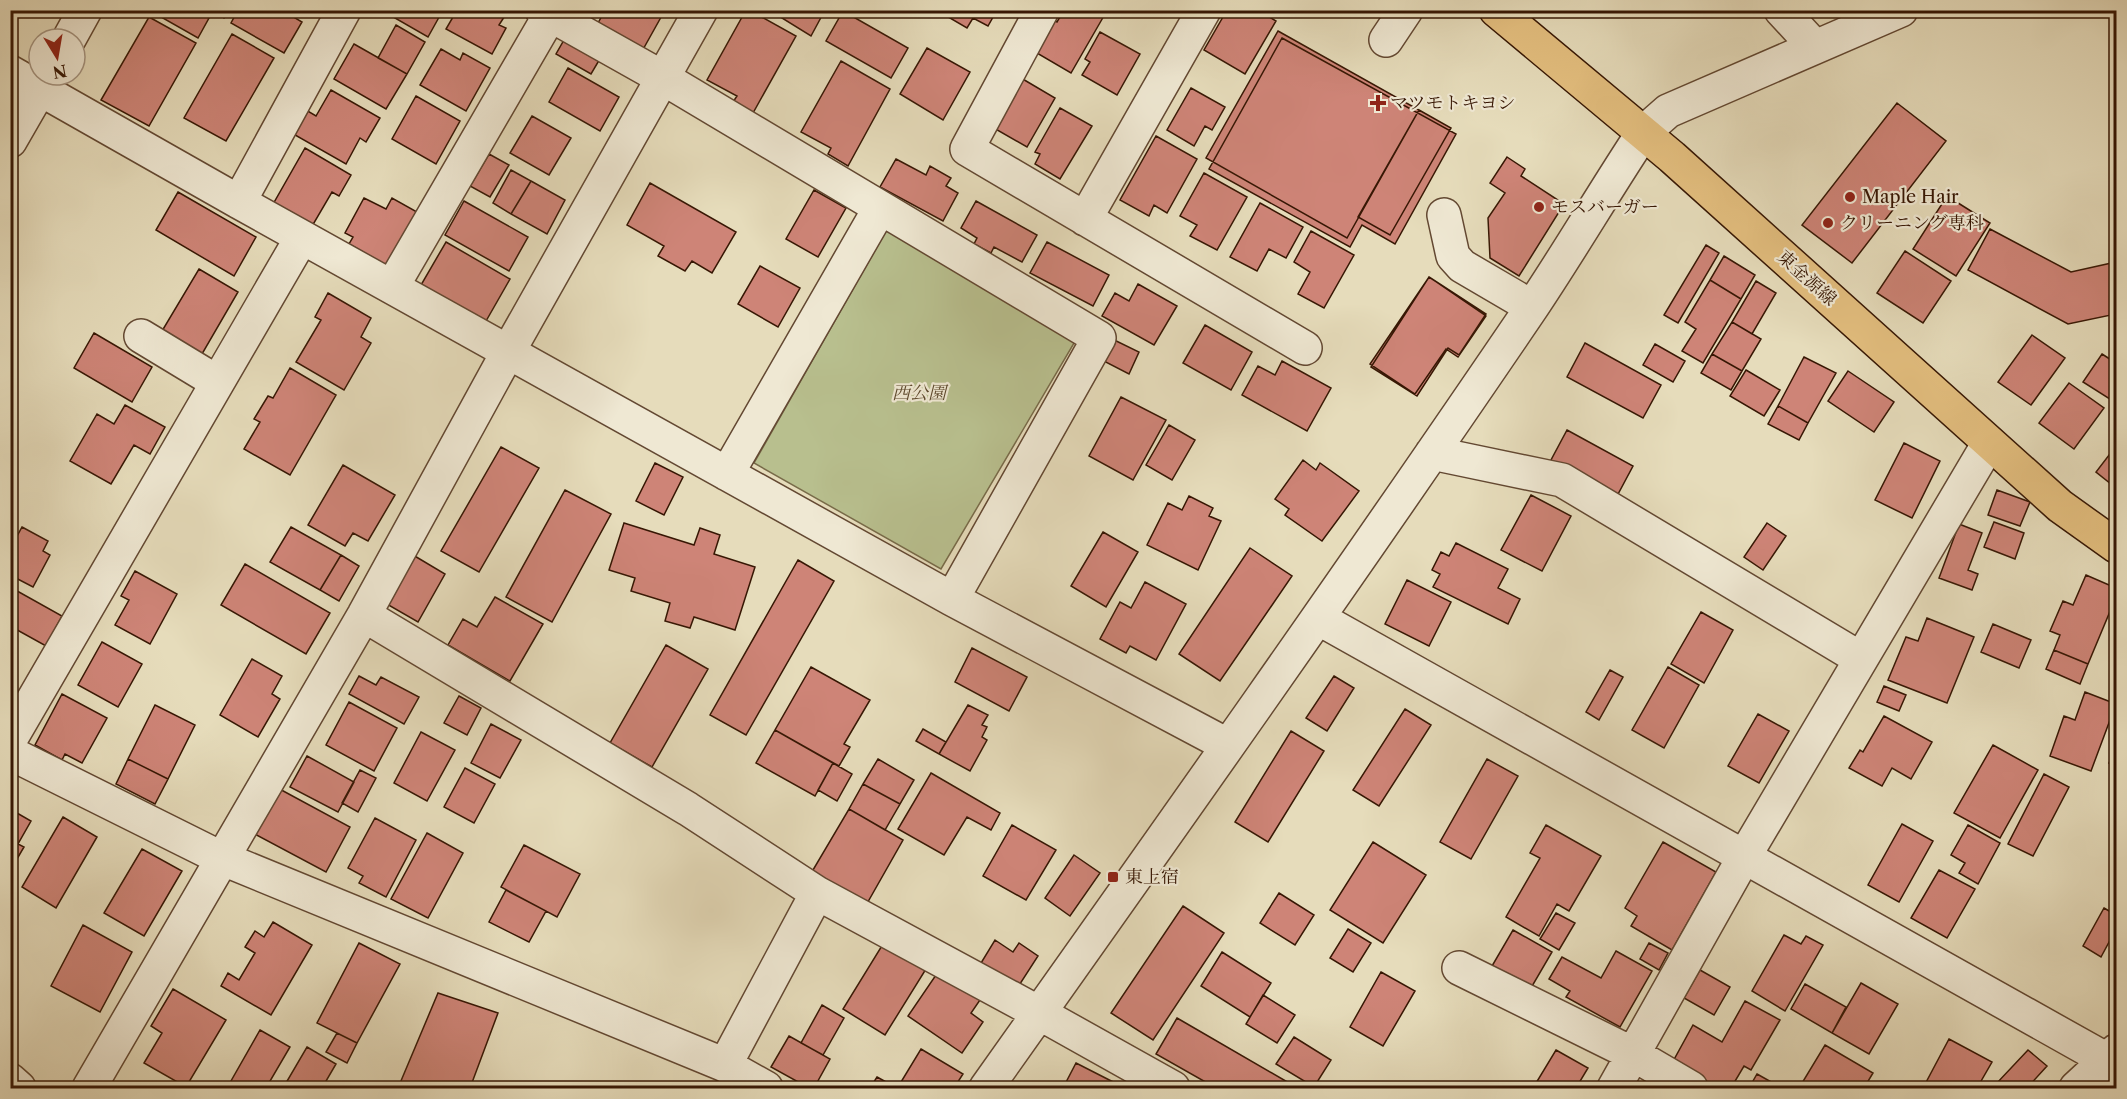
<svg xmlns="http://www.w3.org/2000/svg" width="2127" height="1099" viewBox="0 0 2127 1099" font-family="'Libre Caslon Text','Noto Serif JP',serif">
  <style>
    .green { fill: #b8bf8e; stroke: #786b49; stroke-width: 1.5 }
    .building { fill: #ce8477; stroke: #371704; stroke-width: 1.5 }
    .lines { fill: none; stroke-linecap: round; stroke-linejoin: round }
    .minor-casing { stroke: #634832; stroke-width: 36 }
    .major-casing { stroke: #371704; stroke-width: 36 }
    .minor { stroke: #efe8d3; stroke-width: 33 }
    .major { stroke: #e3be7e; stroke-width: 33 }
    .poi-dot { fill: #8f2418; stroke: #efe8d3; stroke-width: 2 }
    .labels { text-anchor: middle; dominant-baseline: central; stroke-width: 4.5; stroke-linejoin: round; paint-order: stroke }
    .poi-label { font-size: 18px; fill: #371704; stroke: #efe8d3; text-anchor: start }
    .street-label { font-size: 18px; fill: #371704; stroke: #efe8d3 }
    .park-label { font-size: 18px; font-style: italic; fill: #5e492d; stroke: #efe8d3 }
  </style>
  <rect width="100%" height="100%" fill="#e6dcbb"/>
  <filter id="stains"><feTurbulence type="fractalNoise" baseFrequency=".00333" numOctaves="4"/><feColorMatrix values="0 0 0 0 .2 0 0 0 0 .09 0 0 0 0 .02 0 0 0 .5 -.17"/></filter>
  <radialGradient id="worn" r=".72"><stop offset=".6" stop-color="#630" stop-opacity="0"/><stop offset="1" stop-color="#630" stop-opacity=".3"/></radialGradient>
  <!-- green -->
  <path class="green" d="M887 229 1077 338 941 569 754 463Z"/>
  <!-- building -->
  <path class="building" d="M165 10H195L209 18 198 38 161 17Z
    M211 10H228L224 18Z
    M238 10H292L290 15 302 22 284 53 231 23Z
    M381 10H443L428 37Z
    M457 10 508 11 499 25 506 28 492 54 446 29Z
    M605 10H665L641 53 596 27Z
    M746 10H749L796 36 753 113 733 102 737 96 707 80Z
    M769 10H825L811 36Z
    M945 10H997L988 26 973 18 967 28 943 14Z
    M1064 10H1100L1105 14 1071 73 1030 49 1048 17 1057 22Z
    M1227 10H1258L1276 21 1245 74 1204 50Z
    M843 11 908 48 891 78 826 41Z
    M149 17 196 43 149 126 101 100Z
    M396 25 425 42 407 74 378 58Z
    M1278 31 1419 110 1347 238 1206 158Z
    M1100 32 1140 54 1117 95 1082 75 1090 62 1085 59Z
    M568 33 604 52 591 74 556 54Z
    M232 34 274 58 226 141 184 118Z
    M1282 38 1456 134 1395 244 1362 225 1350 247 1209 169Z
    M354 44 407 74 386 109 334 79Z
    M927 48 970 72 943 120 900 94Z
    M441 49 460 60 463 53 490 68 466 111 420 85Z
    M841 61 890 89 848 166 828 154 831 148 801 132Z
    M568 68 619 97 600 131 549 102Z
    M1021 78 1055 98 1027 147 992 127Z
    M1191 88 1225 107 1212 130 1205 126 1194 146 1167 130Z
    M331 90 380 118 366 142 360 138 346 164 288 131 301 107 316 116Z
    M416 96 460 121 436 164 392 139Z
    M1897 103 1946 141 1852 263 1802 225Z
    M1060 108 1092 126 1060 179 1035 164 1040 154 1035 152Z
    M1419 110 1451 128 1390 235 1358 217Z
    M532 116 571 138 549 175 510 153Z
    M1156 136 1197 159 1167 213 1154 205 1149 216 1120 200Z
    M305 148 351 175 339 196 332 192 311 228 272 206Z
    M489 154 509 165 490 197 470 186Z
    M1507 157 1525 169 1521 176 1564 204 1519 276 1490 258 1488 218 1505 193 1490 183Z
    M896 159 926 175 930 166 951 178 946 186 958 193 943 221 880 187Z
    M511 170 531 181 511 214 493 203Z
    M1204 173 1247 197 1217 250 1190 236 1197 225 1180 216Z
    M531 181 565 200 547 234 511 214Z
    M650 183 736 232 712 273 692 261 685 271 658 256 664 246 627 225Z
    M814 190 846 208 818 257 786 239Z
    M178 192 256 237 234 276 156 230Z
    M1947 196 1990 223 1956 276 1913 249Z
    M364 198 386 209 392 198 417 212 387 266 349 244 353 237 345 233Z
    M464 201 528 237 509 271 445 235Z
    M976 201 1037 235 1022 262 994 247 991 253 974 244 977 238 961 228Z
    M1260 203 1303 227 1286 258 1269 249 1257 271 1230 257Z
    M1990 229 2071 272 2116 262V314L2068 324 1968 270Z
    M1311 231 1354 255 1324 308 1298 294 1310 272 1294 262Z
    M446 242 510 279 486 321 421 285Z
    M1047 242 1109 275 1093 306 1030 273Z
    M1706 245 1719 253 1678 323 1664 315Z
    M1905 251 1951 281 1923 323 1877 293Z
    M1724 256 1755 275 1741 299 1710 280Z
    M760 266 800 288 778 327 738 304Z
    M199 269 238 292 202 354 162 331Z
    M1429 277 1486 314 1459 355 1448 348 1417 396 1371 367Z
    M1429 277 1486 316 1458 357 1446 349 1415 394 1370 364Z
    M1710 280 1741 299 1703 363 1682 351 1696 329 1685 322Z
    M1756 281 1776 293 1752 334 1732 322Z
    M1138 284 1177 306 1154 345 1102 316 1115 293 1129 301Z
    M328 293 371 318 361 337 371 343 344 390 296 362 321 320 315 317Z
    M1732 322 1761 339 1742 371 1712 354Z
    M1205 325 1252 352 1231 390 1183 363Z
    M94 333 152 367 132 402 74 368Z
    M1104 335 1139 352 1129 374 1094 356Z
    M2032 335 2065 358 2031 405 1998 382Z
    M1585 343 1661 385 1643 418 1567 377Z
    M1655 344 1685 361 1673 382 1643 365Z
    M1712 354 1742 371 1731 390 1701 373Z
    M2102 354 2116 363V403L2083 382Z
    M1804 357 1836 373 1808 423 1778 406Z
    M1282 361 1331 388 1307 431 1242 395 1258 366 1275 375Z
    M290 368 336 395 290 475 244 449 260 422 254 419 268 396 273 398Z
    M1746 370 1780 390 1764 416 1730 396Z
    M1848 371 1894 402 1874 432 1828 401Z
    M2069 383 2104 408 2074 449 2039 423Z
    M1121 397 1166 420 1133 480 1089 456Z
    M125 405 165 427 150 454 134 445 111 484 70 461 97 414 114 424Z
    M1778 406 1808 423 1799 440 1768 424Z
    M1169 425 1195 440 1172 480 1146 465Z
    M1567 430 1633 466 1617 496 1551 460Z
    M1904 443 1940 461 1912 518 1875 500Z
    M2116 446V488L2096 472Z
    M501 447 539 468 479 572 441 551Z
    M1303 460 1316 470 1320 463 1359 491 1322 541 1285 515 1289 509 1275 499Z
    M655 463 683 477 664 515 636 501Z
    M343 465 395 495 368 541 353 533 345 546 308 525Z
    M565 490 611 514 552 622 506 597Z
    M1997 490 2030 502 2020 526 1988 515Z
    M1531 495 1571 516 1542 571 1501 550Z
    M1189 496 1213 508 1209 516 1221 521 1198 570 1147 545 1168 503 1182 510Z
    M1994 522 2024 533 2015 559 1984 547Z
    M624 523 694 545 700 528 720 535 714 554 755 567 735 630 694 617 690 628 665 621 670 603 631 591 635 578 609 570Z
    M1767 523 1786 536 1763 570 1744 557Z
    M1959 524 1982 533 1968 570 1978 574 1972 590 1939 578Z
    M22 527 48 541 43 551 50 555 33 587 10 575V535L16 538Z
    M291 527 341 555 320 590 270 562Z
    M1103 532 1138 552 1106 607 1071 586Z
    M1456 543 1508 569 1498 588 1520 599 1508 624 1433 587 1440 574 1432 570 1441 552 1449 556Z
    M1250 548 1292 576 1220 681 1179 654Z
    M341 555 359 566 339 601 320 590Z
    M413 555 445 574 418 622 385 603Z
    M798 560 834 581 746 735 710 715Z
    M245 564 330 613 306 654 221 605Z
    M135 571 177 594 150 644 115 625 129 600 121 596Z
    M2086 575 2116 588V597L2088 664 2054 650 2060 635 2050 631 2063 601 2073 605Z
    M1407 580 1451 602 1429 646 1385 624Z
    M1145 582 1186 604 1156 660 1130 646 1126 653 1100 639 1120 602 1131 608Z
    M10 587 62 616 46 646 10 626Z
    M495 597 543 624 510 681 448 645 463 619 477 627Z
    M1701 612 1733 630 1704 683 1671 664Z
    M1927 618 1974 637 1947 703 1888 680 1906 637 1918 641Z
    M1993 624 2031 640 2019 668 1981 652Z
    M102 642 142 664 118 707 78 685Z
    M666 645 708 669 652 767 610 743Z
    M972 648 1027 677 1009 711 955 682Z
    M2054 650 2088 664 2080 684 2046 669Z
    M252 659 282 676 272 694 280 699 258 737 220 715Z
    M811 667 870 700 844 744 850 747 839 766 775 730Z
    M1668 667 1699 685 1664 748 1632 730Z
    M1610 670 1623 677 1599 720 1586 712Z
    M359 676 376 685 381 677 419 697 404 724 349 694Z
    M1334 676 1354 688 1327 731 1306 718Z
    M1884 686 1906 695 1899 711 1877 702Z
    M2085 692 2116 704 2091 771 2050 756 2064 716 2075 720Z
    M62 694 107 718 82 763 65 754 62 760 35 745Z
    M459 696 481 708 467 735 444 723Z
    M349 702 397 728 374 771 326 745Z
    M155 705 195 725 168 779 128 759Z
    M968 705 988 715 982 725 987 727 982 737 987 740 970 771 939 754Z
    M1405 709 1431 725 1379 806 1353 790Z
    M1758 714 1789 731 1759 783 1728 766Z
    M1884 716 1932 742 1911 779 1892 768 1882 786 1849 768 1860 750 1863 752Z
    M491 724 521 740 500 778 471 763Z
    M923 729 946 742 939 754 916 741Z
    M775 730 833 763 815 796 756 763Z
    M1291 731 1324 751 1268 842 1235 822Z
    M421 732 455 750 427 801 394 783Z
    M1993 745 2038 770 2000 838 1954 813Z
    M2116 746V766L2109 763Z
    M307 756 354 782 338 812 290 787Z
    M128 759 168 779 155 804 116 784Z
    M878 759 914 780 900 804 863 784Z
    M1487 759 1518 776 1471 859 1440 842Z
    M833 763 852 774 837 801 818 790Z
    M465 768 495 784 474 823 444 807Z
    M360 770 376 778 358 812 342 803Z
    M931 773 1000 813 991 830 967 817 944 855 898 829Z
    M2044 774 2069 787 2033 856 2008 844Z
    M863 784 900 804 885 830 849 809Z
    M274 786 350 827 326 872 249 831Z
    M10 809 31 821 18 844 24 847 10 871Z
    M849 809 903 840 865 907 810 875Z
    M63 817 97 837 56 908 22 887Z
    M375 818 416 840 386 897 359 883 363 876 348 868Z
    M1902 824 1933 841 1899 902 1868 885Z
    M1012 825 1056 850 1026 900 983 876Z
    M1546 825 1601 856 1569 911 1557 904 1539 936 1506 917 1540 858 1530 853Z
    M1968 825 2000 843 1978 884 1959 873 1965 863 1951 855Z
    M427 833 463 853 428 918 391 899Z
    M1373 842 1426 875 1383 943 1330 910Z
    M1663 842 1716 872 1672 950 1631 926 1637 916 1625 908Z
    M524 845 580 874 557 917 501 887Z
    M142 849 182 871 144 936 104 913Z
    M1074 855 1100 873 1070 916 1045 898Z
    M1939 870 1975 889 1947 938 1911 918Z
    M506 890 546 911 529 942 489 922Z
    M1279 893 1314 915 1295 945 1260 923Z
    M1183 906 1224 933 1153 1040 1111 1013Z
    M2104 908 2116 915V929L2101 957 2083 946Z
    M1556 913 1575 923 1559 950 1540 939Z
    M273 922 312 945 271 1015 221 986 228 973 239 980 255 953 245 947 255 931 264 937Z
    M83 925 132 952 100 1012 51 986Z
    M1348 929 1371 943 1353 972 1330 958Z
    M1513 930 1552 952 1531 988 1492 966Z
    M1784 935 1801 944 1806 936 1823 945 1785 1011 1752 991Z
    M995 940 1013 952 1019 943 1038 956 1018 987 981 963Z
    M359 943 400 964 357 1043 317 1023Z
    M1649 943 1668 953 1659 970 1640 959Z
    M883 944 926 969 885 1035 843 1009Z
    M1616 951 1652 971 1620 1027 1566 997 1570 991 1549 979 1562 957 1601 978Z
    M1222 952 1271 983 1250 1017 1201 986Z
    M1700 970 1730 987 1714 1015 1684 998Z
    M938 972 980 1000 971 1013 983 1022 962 1053 908 1016Z
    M1381 972 1415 991 1383 1046 1350 1027Z
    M1861 983 1898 1004 1869 1054 1832 1033Z
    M1805 984 1846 1007 1832 1033 1791 1009Z
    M173 989 226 1020 186 1087 144 1063 162 1033 151 1026Z
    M438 993 498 1013 470 1088H398Z
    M1263 995 1295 1015 1277 1043 1246 1024Z
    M1745 1001 1780 1020 1751 1070 1744 1066 1731 1088H1712L1671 1065 1693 1025 1722 1042Z
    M822 1005 844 1018 823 1055 801 1043Z
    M1177 1018 1296 1087 1295 1088H1216L1156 1054Z
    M260 1030 290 1047 266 1088H227Z
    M337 1033 357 1043 347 1063 326 1052Z
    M789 1036 830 1059 814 1088H809L771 1067Z
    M1294 1037 1331 1060 1314 1087 1276 1064Z
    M1949 1039 1992 1062 1977 1088H1923Z
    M1825 1045 1873 1073 1864 1088H1799Z
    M307 1047 336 1064 322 1088H283Z
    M921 1049 963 1074 954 1088H912L901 1082Z
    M1556 1050 1588 1068 1576 1088H1533Z
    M2028 1050 2047 1066 2027 1088H2000L1995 1085Z
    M1076 1063 1125 1088H1063Z
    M1757 1074 1782 1088H1749Z
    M877 1077 897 1088H870Z"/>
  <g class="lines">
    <!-- minor casing -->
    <g class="minor-casing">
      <path id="minor" d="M542 10 663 78 1099 338 952 599
        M1042 10 967 149 1305 348
        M1781 10 1815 47
        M69 39 85 10
        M1386 40 1406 10
        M10 72 239 202 952 599 1227 745
        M10 141 48 75
        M239 202 344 10
        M1444 215 1453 256 1462 266 1532 307
        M1085 219 1204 10
        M392 287 550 15
        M141 336 217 382
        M1432 453 1562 480 1861 659
        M727 474 880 208
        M364 615 688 809 817 893 1039 1013 1173 1088
        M1318 618 2107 1060
        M10 740 302 237
        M10 753 221 858 725 1065 766 1088
        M1459 968 1633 1054 1691 1088
        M725 1065 817 893
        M10 1080 19 1088
        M89 1088 364 615 508 352 701 10
        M986 1088C1169 830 1352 572 1530 310 1569 252 1604 192 1643 133L1668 111 1901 10
        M1614 1088 1744 857 1989 443
        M2076 1088 2116 1051"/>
    </g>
    <!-- major casing -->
    <g class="major-casing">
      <path id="major" d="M1496 10 1672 157 2060 506 2116 546"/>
    </g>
    <!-- minor -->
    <use href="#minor" class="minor"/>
    <!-- major -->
    <use href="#major" class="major"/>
  </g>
  <!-- markers -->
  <g class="poi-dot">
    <path d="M1375 94h6v6h6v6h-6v6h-6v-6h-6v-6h6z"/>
    <circle cx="1850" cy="197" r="6"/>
    <circle cx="1539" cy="207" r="6"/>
    <circle cx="1828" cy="223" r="6"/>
    <rect x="1107" y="871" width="12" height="12" rx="3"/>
  </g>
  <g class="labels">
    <!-- poi labels -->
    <g class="poi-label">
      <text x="1390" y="103">マツモトキヨシ</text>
      <text x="1862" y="197">Maple Hair</text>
      <text x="1551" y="207">モスバーガー</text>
      <text x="1840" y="223">クリーニング専科</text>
      <text x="1125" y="877">東上宿</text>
    </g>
    <!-- street labels -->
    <g class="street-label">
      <text transform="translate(1807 278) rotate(42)">東金源線</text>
    </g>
    <!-- park labels -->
    <g class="park-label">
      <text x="919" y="393">西公園</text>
    </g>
  </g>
  <!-- margin -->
  <rect width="2127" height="1099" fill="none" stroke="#e6dcbb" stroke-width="36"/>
  <rect x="12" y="12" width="2103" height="1075" fill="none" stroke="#371704" stroke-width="3"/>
  <rect x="18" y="18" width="2091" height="1063" fill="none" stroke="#371704" stroke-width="1.5"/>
  <!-- north arrow -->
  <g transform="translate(57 57) rotate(169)"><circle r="28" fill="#efe8d3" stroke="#a59480" stroke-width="1.5"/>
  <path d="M0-4.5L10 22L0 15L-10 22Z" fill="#8f2418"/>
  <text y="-9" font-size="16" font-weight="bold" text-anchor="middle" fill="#371704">N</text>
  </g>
  <rect width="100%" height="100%" filter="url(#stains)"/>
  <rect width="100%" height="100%" fill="url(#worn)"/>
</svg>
